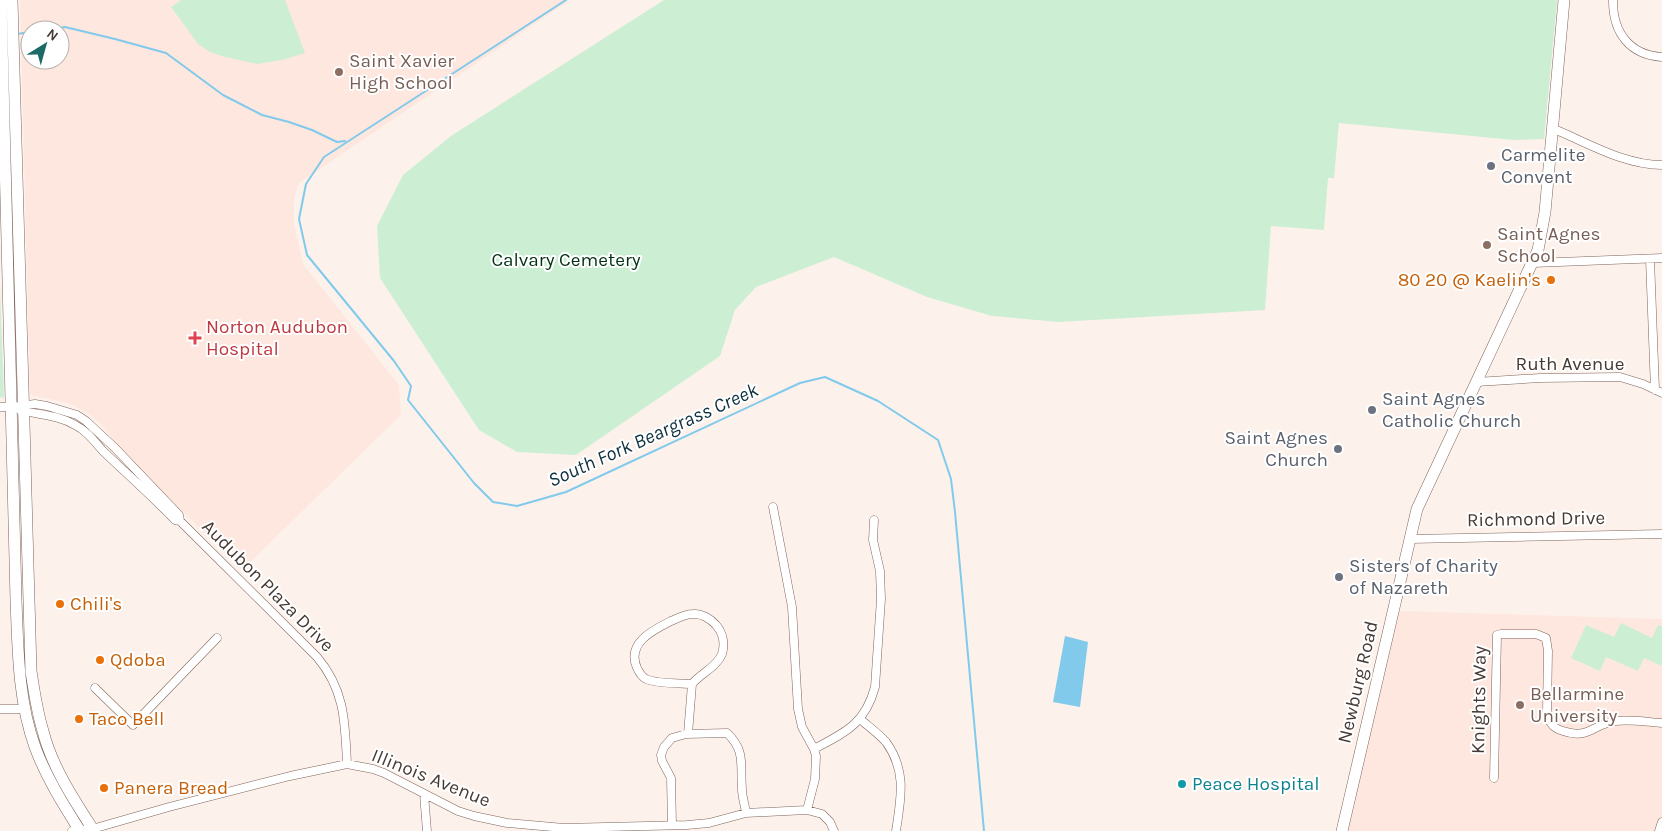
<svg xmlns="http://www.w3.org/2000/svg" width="1662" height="831" viewBox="0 0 1662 831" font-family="Karla,sans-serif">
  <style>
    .built { fill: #fee7de; fill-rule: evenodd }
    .green { fill: #ccefd4 }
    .water { fill: #81caeb }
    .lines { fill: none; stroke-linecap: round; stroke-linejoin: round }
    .stream { stroke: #81caeb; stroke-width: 2 }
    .street-casing { stroke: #7f645a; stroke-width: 9 }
    .secondary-casing { stroke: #7f645a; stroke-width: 12 }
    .street { stroke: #fff; stroke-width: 8 }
    .secondary { stroke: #fff; stroke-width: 11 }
    .education-dot { fill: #8d6e63; stroke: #fff; stroke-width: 2 }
    .worship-dot { fill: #6b7280; stroke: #fff; stroke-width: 2 }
    .food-dot { fill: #e8710a; stroke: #fff; stroke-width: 2 }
    .health-dot { fill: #e0444e; stroke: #fff; stroke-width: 2 }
    .culture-dot { fill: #0f9aa8; stroke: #fff; stroke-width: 2 }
    .labels { text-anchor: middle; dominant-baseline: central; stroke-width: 4; stroke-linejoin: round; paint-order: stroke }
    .education-label { font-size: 19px; fill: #785e54; stroke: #fff; text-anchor: start }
    .worship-label { font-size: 19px; fill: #5b616d; stroke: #fff; text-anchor: start }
    .park-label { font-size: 19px; fill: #043216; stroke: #fff }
    .food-label { font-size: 19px; fill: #c56008; stroke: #fff; text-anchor: start }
    .health-label { font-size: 19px; fill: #be3a42; stroke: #fff; text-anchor: start }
    .street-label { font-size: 19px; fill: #453934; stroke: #fff }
    .culture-label { font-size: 19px; fill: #0d838f; stroke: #fff; text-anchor: start }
    .water-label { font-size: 20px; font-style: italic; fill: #0e313f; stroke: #fff }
  </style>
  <rect width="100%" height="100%" fill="#fdf1ec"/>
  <!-- built -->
  <path class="built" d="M20 0H570L299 183 294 198V223L303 264 399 385 401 415 242 570 126 455 100 423 90 415 73 405 55 400 33 396 30 393ZM30 30H60V60H30Z
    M1399 611 1662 619V831H1347Z"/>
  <!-- green -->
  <path class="green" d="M181 0H285L305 53 282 60 257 64 225 57 210 52 198 44 171 7Z
    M664 0H1557L1544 139 1513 140 1339 123 1334 178H1328L1324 230 1271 226 1265 310 1059 322 992 316 927 297 834 257 756 287 735 310 720 356 576 455 517 452 479 430 380 278 377 226 403 175 451 136Z
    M0 287 4 398 0 397Z
    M1621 623 1652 638 1658 625 1662 626V666L1644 658 1638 671 1606 657 1600 671 1571 658 1586 625 1614 637Z"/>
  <!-- water -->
  <path class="water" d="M1065 636 1088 642 1080 707 1053 702Z"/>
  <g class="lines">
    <!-- stream -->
    <path class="stream" d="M566 0 324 157 306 184 299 219 307 255 394 361 411 386 408 400 474 483 493 502 517 506 566 492 800 383 825 377 878 401 938 440 951 479 955 512 984 831
      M45 30 65 27 115 39 166 53 223 95 262 115 289 122 312 130 337 142 345 141
      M17 34 30 32"/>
    <!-- street casing -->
    <g class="street-casing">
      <path id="street" d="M1613 1C1613 33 1630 55 1662 57
        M1554 129C1588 143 1624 165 1662 165
        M1650 259 1655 390
        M1533 263 1662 258
        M1476 382 1540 378 1620 377 1643 384 1662 393
        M0 407H12L35 404 47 406 77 415 86 421 115 448 179 515 180 521
        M20 410C39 415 58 415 75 425 87 431 94 441 103 451 127 474 152 496 175 520L180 521 317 657C345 690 345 722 347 764
        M773 507 792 607 798 709 802 727 814 749 816 756 815 779 807 810
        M1410 539 1662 534
        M95 688 133 725 217 638
        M0 709H25
        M860 719C868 726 879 734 886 742 907 771 901 798 896 831
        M688 734 692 684C701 673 717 667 722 654 725 644 723 633 716 625 711 619 701 613 693 614 685 614 678 618 671 621 653 630 626 643 637 668 639 672 642 677 646 679 657 684 680 683 692 684
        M814 749C846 732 865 724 875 687L881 599 880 571 873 540 874 520
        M1494 778 1497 635 1501 634H1536L1546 638 1548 651 1547 712C1549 722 1552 728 1563 731 1589 740 1593 724 1615 721 1631 719 1647 722 1662 723
        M424 794 427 831
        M672 825 671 778 662 761 661 755 664 747 672 738 686 734 727 733C746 751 740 765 742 789 742 797 745 805 746 813
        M72 831 92 829 169 807 290 776 347 764 373 769 384 773 458 811 474 816 507 823 564 828 687 825 709 823 746 813 807 810 822 814 830 822 834 831
        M1659 831 1662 822"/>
    </g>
    <!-- secondary casing -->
    <g class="secondary-casing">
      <path id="secondary" d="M1 0 16 600C18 649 18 700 35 747 46 777 63 804 80 831
        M12 0 31 671C34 691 37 712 43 731 52 767 74 800 94 831
        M1342 831 1417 509 1538 250 1545 212 1564 0"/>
    </g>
    <!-- street -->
    <use href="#street" class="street"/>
    <!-- secondary -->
    <use href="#secondary" class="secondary"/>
  </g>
  <!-- markers -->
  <g class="education-dot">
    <circle cx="339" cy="72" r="5"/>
    <circle cx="1487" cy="245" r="5"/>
    <circle cx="1520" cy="705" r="5"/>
  </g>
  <g class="worship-dot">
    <circle cx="1491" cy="166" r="5"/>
    <circle cx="1372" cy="410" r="5"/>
    <circle cx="1338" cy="449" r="5"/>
    <circle cx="1339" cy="577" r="5"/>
  </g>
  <g class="food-dot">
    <circle cx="1551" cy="280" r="5"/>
    <circle cx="60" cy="604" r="5"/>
    <circle cx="100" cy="660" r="5"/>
    <circle cx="79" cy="719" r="5"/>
    <circle cx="104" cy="788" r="5"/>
  </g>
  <path class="health-dot" d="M192.5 330.5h5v5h5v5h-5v5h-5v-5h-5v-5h5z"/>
  <circle class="culture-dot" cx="1182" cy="784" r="5"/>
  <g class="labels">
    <!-- education labels -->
    <g class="education-label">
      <text x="349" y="61">Saint Xavier<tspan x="349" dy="22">High School</tspan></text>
      <text x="1497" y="234">Saint Agnes<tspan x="1497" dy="22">School</tspan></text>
      <text x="1530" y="694">Bellarmine<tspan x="1530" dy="22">University</tspan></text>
    </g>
    <!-- worship labels -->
    <g class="worship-label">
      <text x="1501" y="155">Carmelite<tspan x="1501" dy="22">Convent</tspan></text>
      <text x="1382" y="399">Saint Agnes<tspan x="1382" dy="22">Catholic Church</tspan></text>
      <text x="1328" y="438" text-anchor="end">Saint Agnes<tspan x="1328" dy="22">Church</tspan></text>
      <text x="1349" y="566">Sisters of Charity<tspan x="1349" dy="22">of Nazareth</tspan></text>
    </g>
    <!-- park labels -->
    <g class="park-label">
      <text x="566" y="260">Calvary Cemetery</text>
    </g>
    <!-- food labels -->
    <g class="food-label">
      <text x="1541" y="280" text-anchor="end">80 20 @ Kaelin's</text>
      <text x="70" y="604">Chili's</text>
      <text x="110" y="660">Qdoba</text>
      <text x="89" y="719">Taco Bell</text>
      <text x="114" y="788">Panera Bread</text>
    </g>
    <!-- health labels -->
    <g class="health-label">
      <text x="206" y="327">Norton Audubon<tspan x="206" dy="22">Hospital</tspan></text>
    </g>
    <!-- street labels -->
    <g class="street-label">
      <text x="1570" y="364">Ruth Avenue</text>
      <text transform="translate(1536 519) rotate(-1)">Richmond Drive</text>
      <text transform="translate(268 586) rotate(45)">Audubon Plaza Drive</text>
      <text transform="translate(1358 682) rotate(-77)">Newburg Road</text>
      <text transform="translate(1479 700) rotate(-89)">Knights Way</text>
      <text transform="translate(431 778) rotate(22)">Illinois Avenue</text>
    </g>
    <!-- culture labels -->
    <g class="culture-label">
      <text x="1192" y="784">Peace Hospital</text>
    </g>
    <!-- water labels -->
    <g class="water-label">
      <text transform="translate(653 435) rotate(-24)">South Fork Beargrass Creek</text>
    </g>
  </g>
  <!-- north arrow -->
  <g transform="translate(45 45) rotate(37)"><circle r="24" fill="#ffffff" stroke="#b5b0ae"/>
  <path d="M0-4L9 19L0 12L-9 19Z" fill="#1d6967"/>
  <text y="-8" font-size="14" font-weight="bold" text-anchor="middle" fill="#453934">N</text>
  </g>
</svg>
